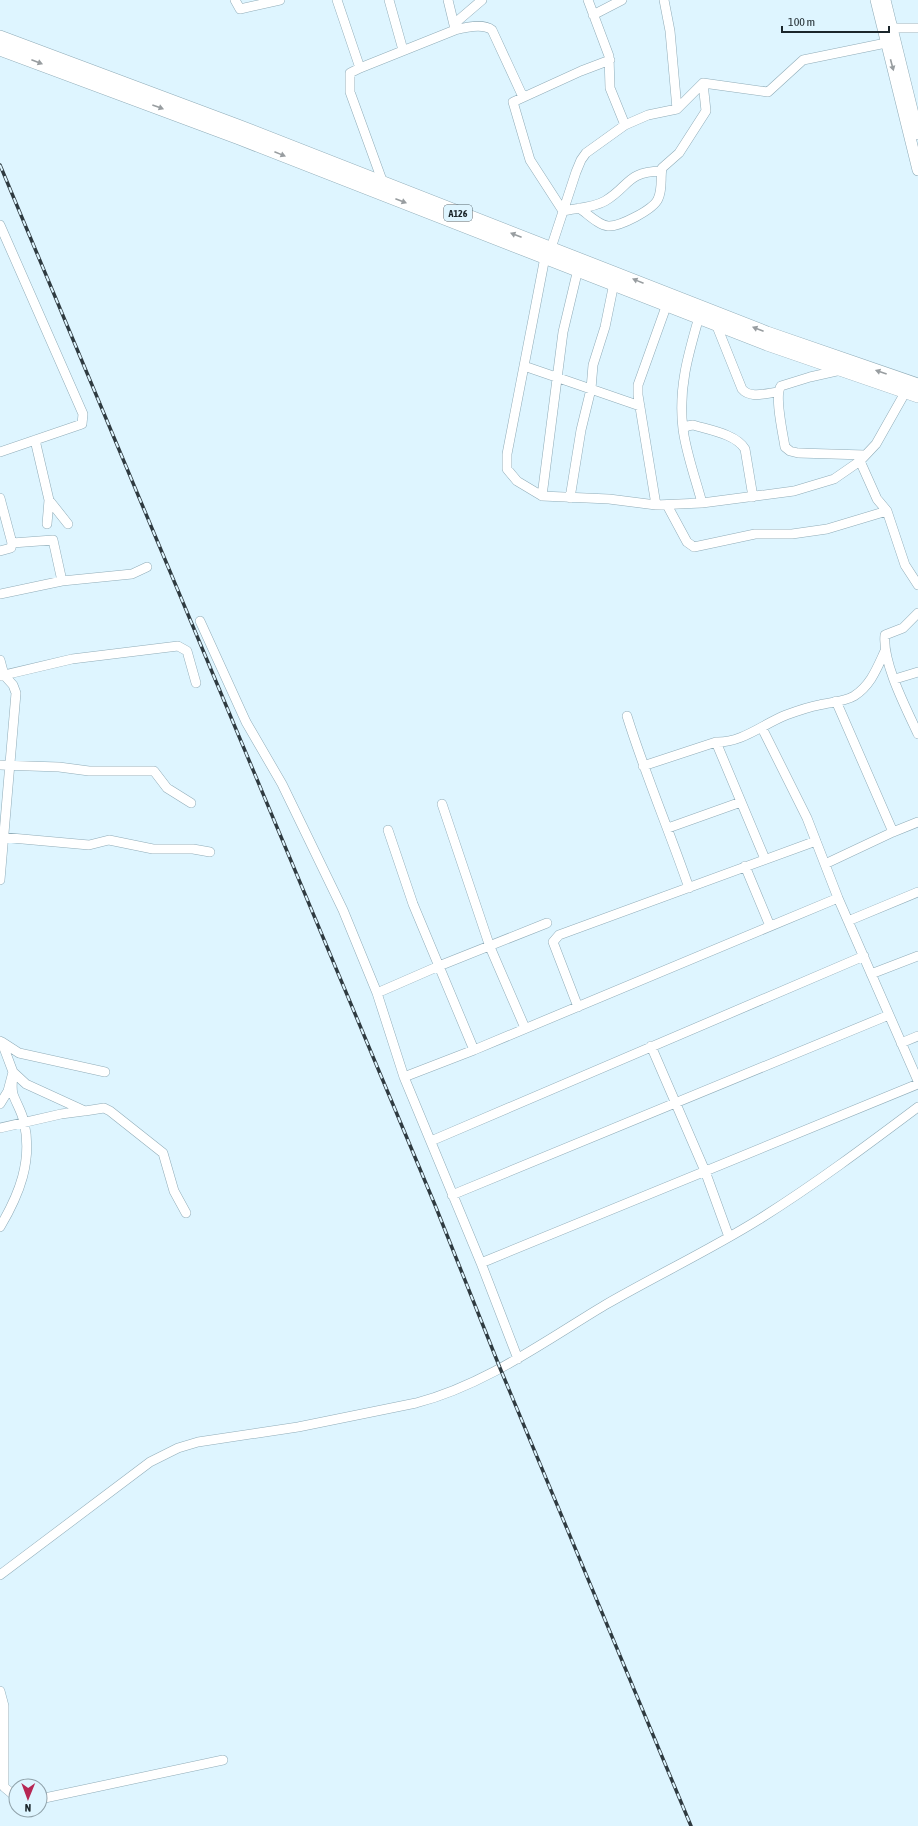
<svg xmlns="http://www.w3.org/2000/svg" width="918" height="1826" viewBox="0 0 918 1826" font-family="'Asap Condensed',sans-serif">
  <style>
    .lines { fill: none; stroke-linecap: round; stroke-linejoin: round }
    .minor-casing { stroke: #90acb8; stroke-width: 10 }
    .major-casing { stroke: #90acb8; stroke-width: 12 }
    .highway-casing { stroke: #90acb8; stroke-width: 14 }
    .minor { stroke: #fff; stroke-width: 9 }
    .major { stroke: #fff; stroke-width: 11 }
    .highway { stroke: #fff; stroke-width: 13 }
    .rail-casing { stroke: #2f3b41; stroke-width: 3.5 }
    .rail { stroke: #def5ff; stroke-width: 2; stroke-dasharray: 6; stroke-linecap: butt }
    .oneway { fill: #989da0 }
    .labels { text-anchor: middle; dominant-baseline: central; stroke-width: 3; stroke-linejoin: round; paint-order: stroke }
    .shield { fill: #def5ff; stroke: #56646b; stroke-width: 1 }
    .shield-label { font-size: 10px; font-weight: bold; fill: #1b262b }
  </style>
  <rect width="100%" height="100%" fill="#def5ff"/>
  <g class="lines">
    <!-- minor casing -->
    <g class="minor-casing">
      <path id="minor" d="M235 0 240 9 280 0
        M337 0 360 68
        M389 0 403 50
        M448 0 455 29
        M588 0 609 56 610 88 625 125
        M664 0 670 31 677 109
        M593 15 622 0
        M454 24 482 0
        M892 28H918
        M703 83 768 92 803 60 886 43
        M383 183 350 92V73L360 68 455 30C466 27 483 23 492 30L523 97
        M579 208C587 213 598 225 608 226 619 227 653 210 658 199 663 188 660 179 662 168L679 153 706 111 703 83
        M563 211 530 160 513 102 581 71 610 60
        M563 211C576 208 593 208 605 201 630 186 626 172 661 171
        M0 225 83 414 82 424 0 452
        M551 248 576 172 581 160 586 153 625 125 648 115 677 109 703 83
        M578 269 563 332 542 496 609 499 656 505 702 503 794 491 834 479 860 461 876 444 906 391
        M699 317C688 355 678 389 683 429 686 453 696 480 702 503
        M716 324 742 389C750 399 767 393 778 392
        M524 366 640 406
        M841 370 810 377 781 386C774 395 783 434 785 447L790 451 798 453 865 455
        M683 430 687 426 693 425C709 430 736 434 745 449L753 497
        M35 440 49 500 47 524
        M860 461 877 499 887 511 905 565 918 585
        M542 496 517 481 507 469V454L545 257
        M0 498 12 543 11 548 0 551
        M570 498 581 430 591 389 593 365 605 327 614 283
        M49 500 68 524
        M656 505 638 395V385L667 304
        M667 505 687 542 694 547 755 534H792L827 529 887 511
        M12 543 53 540 62 581 132 574 147 567
        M0 594 62 581
        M918 613 903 628 885 635C882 662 906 708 918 734
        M200 621 246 722 282 784 343 910 377 993 404 1077 481 1263 518 1359
        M0 660 4 675 13 685 16 693 0 880
        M0 676 72 659 178 646 187 651 196 683
        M895 679 918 672
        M836 701 893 832
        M627 716C645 774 669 830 689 888
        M762 728 807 818 838 898 918 1081
        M716 742 765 859
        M0 765 59 767 89 771H154L167 788 191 803
        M643 766 716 742C742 743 763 724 786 715 797 711 808 707 819 705 831 702 844 702 854 696 871 685 877 668 885 651
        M442 804 490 947 525 1028
        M668 828 741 802
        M388 830 413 904 474 1050
        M0 837 89 845 109 840 153 849H193L210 852
        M825 864 893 832 918 822
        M745 866 770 926
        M848 921 918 892
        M871 974 918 956
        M377 993 439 966 547 923
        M578 1007 553 942 559 935 816 841
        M0 1041 4 1048 13 1072 26 1084 85 1111 104 1108 110 1111 163 1153 174 1191 186 1213
        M2 1042 19 1053 105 1072
        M901 1043 918 1036
        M651 1046 705 1171 729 1237
        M404 1077 474 1050 838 898
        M0 1104 8 1091 13 1072C13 1079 11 1087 13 1094 16 1103 22 1112 24 1122 33 1161 19 1195 0 1227
        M0 1128 61 1114 84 1111
        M431 1141 864 956
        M452 1195 889 1015
        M481 1263 918 1084
        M0 1575 150 1462 178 1448 198 1442 298 1427 416 1403C485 1385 545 1341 605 1305 655 1276 708 1251 758 1220 814 1185 866 1146 918 1107
        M0 1691 4 1706V1787L16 1797
        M40 1799 223 1760"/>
    </g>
    <!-- major casing -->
    <g class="major-casing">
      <path id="major" d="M876 0 918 170
        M885 0 918 134"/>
    </g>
    <!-- highway casing -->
    <g class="highway-casing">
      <path id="highway" d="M0 37 238 126 767 333 918 385
        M0 49 239 138 767 344 918 396"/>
    </g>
    <!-- minor -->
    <use href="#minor" class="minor"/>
    <!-- major -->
    <use href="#major" class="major"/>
    <!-- highway -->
    <use href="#highway" class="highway"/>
    <!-- rail casing -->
    <g class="rail-casing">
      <path id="rail" d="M0 165 435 1205 500 1368 691 1826"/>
    </g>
    <!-- rail -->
    <use href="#rail" class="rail"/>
  </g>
  <!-- one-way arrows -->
  <defs><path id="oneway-solid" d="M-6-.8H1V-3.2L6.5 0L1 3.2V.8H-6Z"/></defs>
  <g class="oneway">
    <use href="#oneway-solid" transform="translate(37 62) rotate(21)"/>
    <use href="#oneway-solid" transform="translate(892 65) rotate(75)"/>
    <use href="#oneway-solid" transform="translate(158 107) rotate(20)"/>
    <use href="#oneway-solid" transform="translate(280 154) rotate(22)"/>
    <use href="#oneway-solid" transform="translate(401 201) rotate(21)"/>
    <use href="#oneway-solid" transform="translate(516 235) rotate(-159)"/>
    <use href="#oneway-solid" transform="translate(638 281) rotate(-158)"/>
    <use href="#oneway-solid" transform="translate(758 329) rotate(-159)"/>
    <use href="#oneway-solid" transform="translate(881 372) rotate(-161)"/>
  </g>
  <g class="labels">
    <!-- shield labels -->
    <rect class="shield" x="444" y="205" width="28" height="16" rx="3"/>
    <g class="shield-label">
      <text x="458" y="213">A126</text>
    </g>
  </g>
  <!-- north arrow -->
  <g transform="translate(28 1798) rotate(181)"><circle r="19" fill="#def5ff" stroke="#90a2aa"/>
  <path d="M0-3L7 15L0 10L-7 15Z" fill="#b62754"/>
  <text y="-6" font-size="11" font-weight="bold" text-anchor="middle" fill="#1b262b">N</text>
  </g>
  <!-- scale -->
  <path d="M782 26v6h107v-6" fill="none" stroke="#1b262b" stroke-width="2"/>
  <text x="788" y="26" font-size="12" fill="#1b262b" stroke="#def5ff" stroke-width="3" paint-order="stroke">100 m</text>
</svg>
